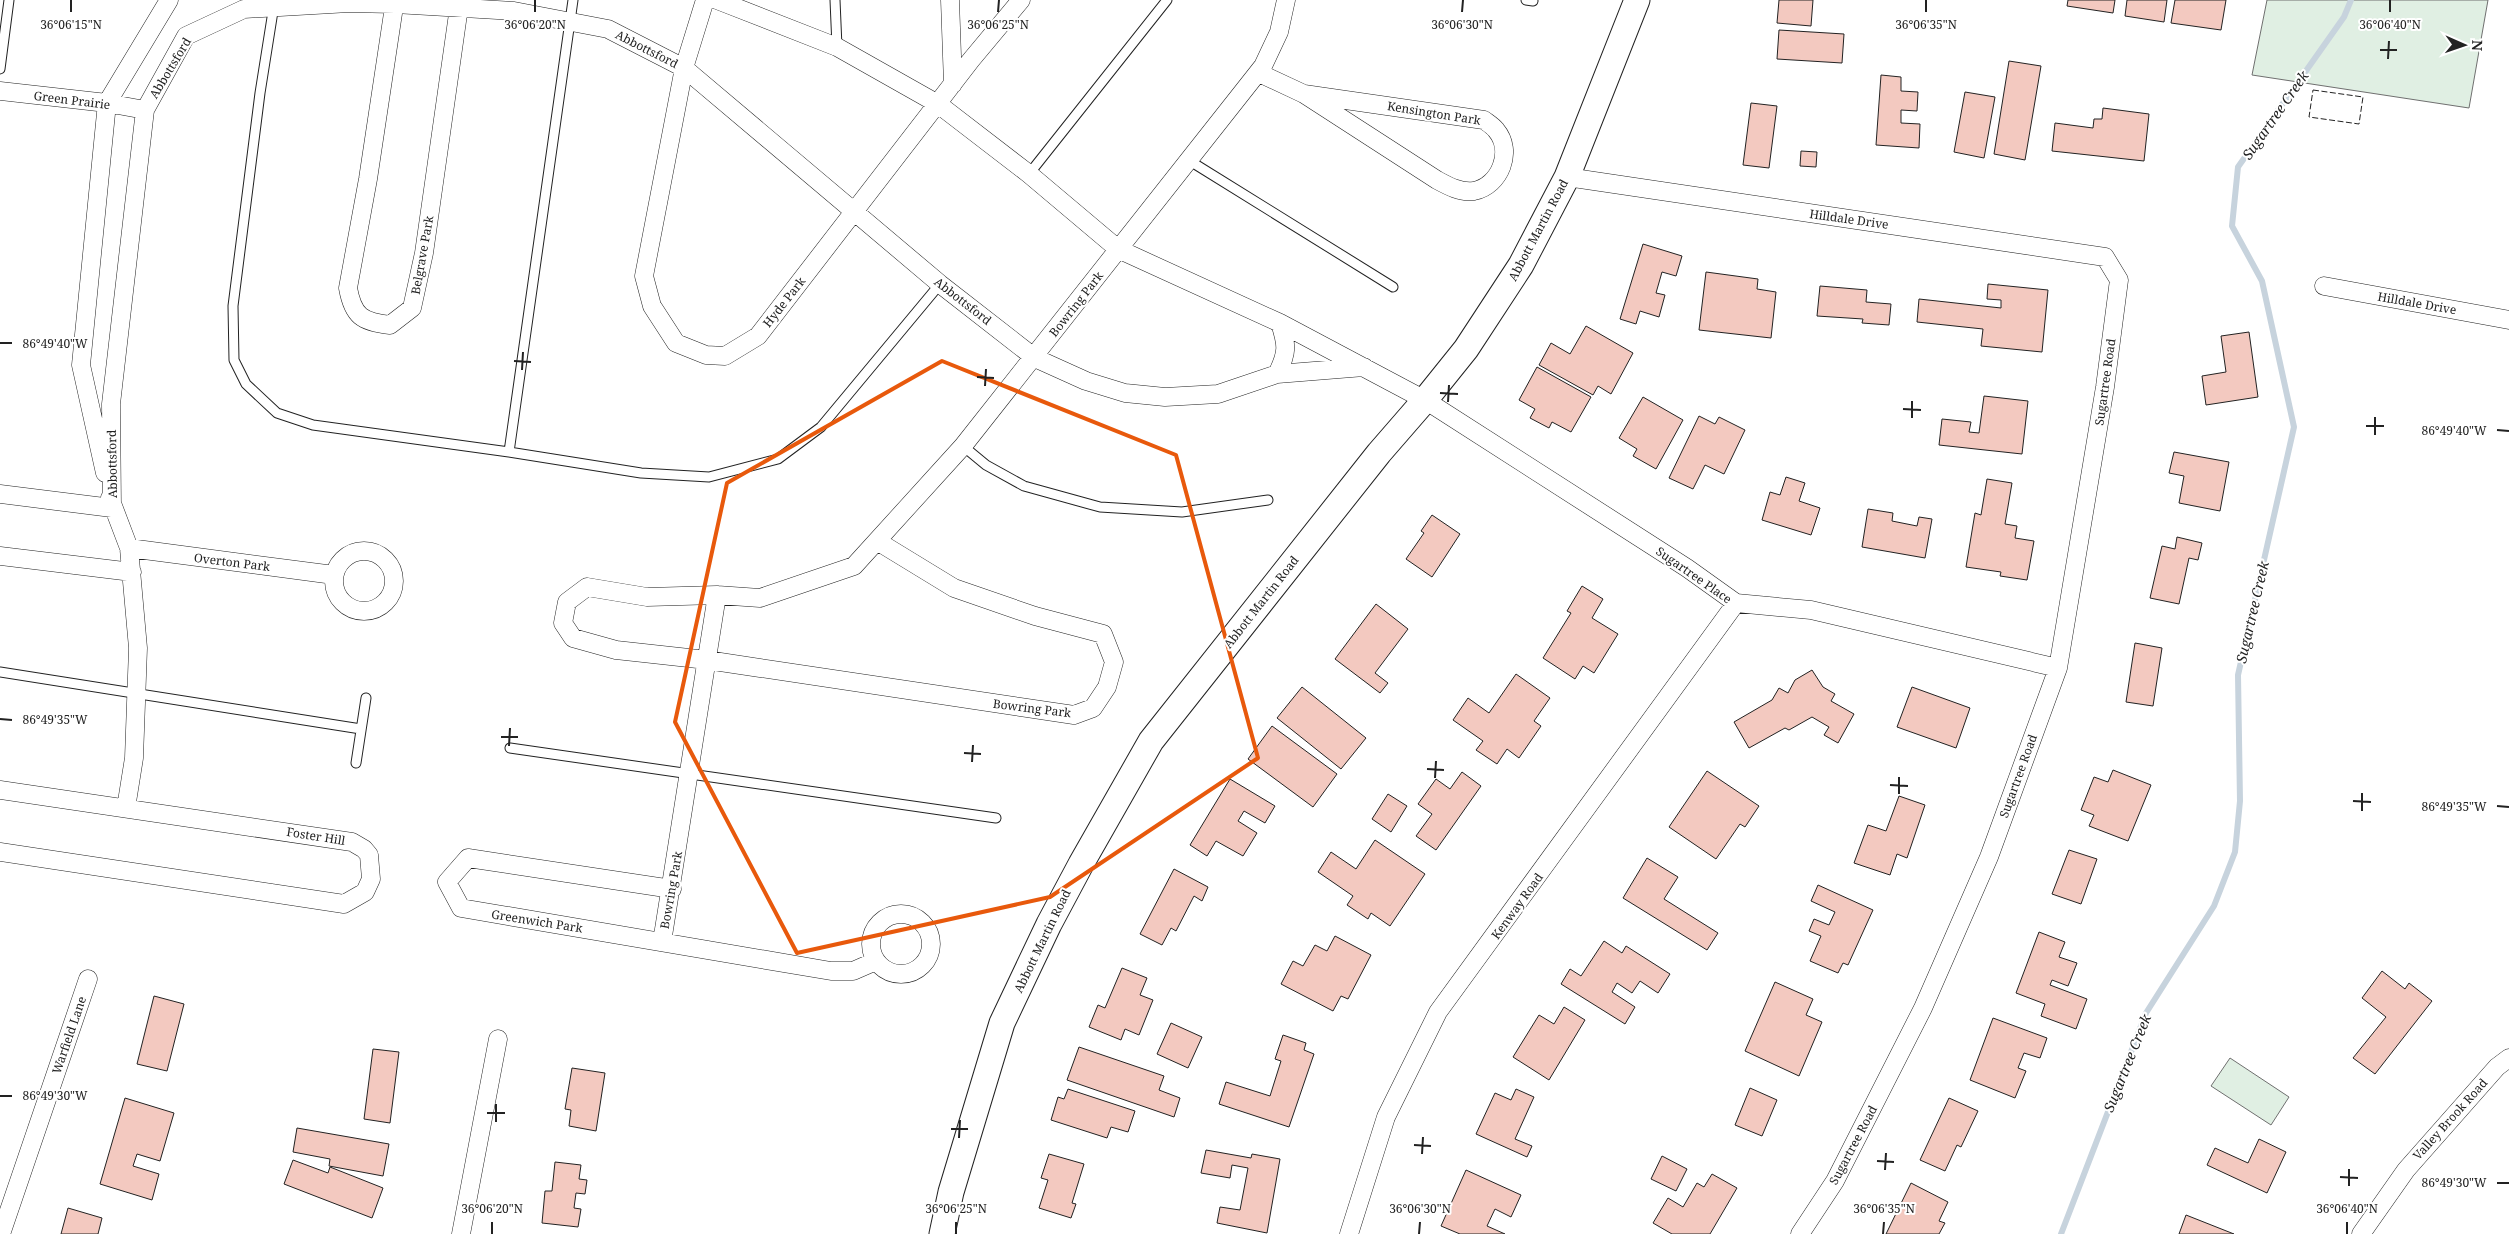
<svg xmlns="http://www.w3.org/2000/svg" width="2509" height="1234" viewBox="0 0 2509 1234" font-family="'Noto Serif',serif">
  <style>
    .green { fill: #e0efe3; stroke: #6f6f6f }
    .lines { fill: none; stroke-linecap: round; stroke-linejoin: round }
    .stream { stroke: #c7d3dd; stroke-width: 6 }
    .building { fill: #f3c9c0; stroke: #222 }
    .lane-casing { stroke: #222; stroke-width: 11 }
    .street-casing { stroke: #222; stroke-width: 19 }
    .secondary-casing { stroke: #222; stroke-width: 27 }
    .lane { stroke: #fff; stroke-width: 9 }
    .street { stroke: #fff; stroke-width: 18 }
    .secondary { stroke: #fff; stroke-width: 25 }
    .fence { stroke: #222; stroke-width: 1; stroke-dasharray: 6 2.5; stroke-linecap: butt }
    .marked { fill: none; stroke: #e8590c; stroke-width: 4; stroke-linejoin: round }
    .ticks { fill: none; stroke: #222; stroke-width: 2 }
    .labels { text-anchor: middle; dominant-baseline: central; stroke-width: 4; stroke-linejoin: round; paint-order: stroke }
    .street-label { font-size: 12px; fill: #222; stroke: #fff }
    .water-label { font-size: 14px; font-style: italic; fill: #222; stroke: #fff }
    .ticks-label { font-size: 12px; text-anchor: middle; fill: #222; stroke: #fff; stroke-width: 4; stroke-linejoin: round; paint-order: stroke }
  </style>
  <rect width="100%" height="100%" fill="#fff"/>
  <!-- green -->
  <path class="green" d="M2267 0H2488L2469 108 2252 75Z
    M2230 1058 2289 1097 2271 1125 2211 1086Z"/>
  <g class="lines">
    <!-- stream -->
    <path class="stream" d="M2061 1234 2146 1013 2214 906 2235 852 2240 801 2238 675 2294 427 2262 281 2232 226 2238 167 2344 17 2351 0"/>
  </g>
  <!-- building -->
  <path class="building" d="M1779 0H1813L1811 26 1777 23Z
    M2068 0H2115L2113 13 2067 6Z
    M2127 0H2167L2164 22 2125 16Z
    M2175 0H2226L2221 30 2171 23Z
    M1779 30 1844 34 1842 63 1777 59Z
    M2009 61 2041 66 2025 160 1994 154Z
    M1881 75 1901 77V91L1918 92 1917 111 1901 110V123L1920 124 1919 148 1876 145Z
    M1965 92 1995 97 1984 158 1954 152Z
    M1751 103 1777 106 1769 168 1743 165Z
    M2103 108 2149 114 2144 161 2052 151 2055 123 2093 128 2094 119H2102Z
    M1801 151 1817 152 1816 167 1800 166Z
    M1643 244 1682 256 1676 276 1662 272 1656 293 1665 295 1659 317 1640 311 1636 324 1620 319Z
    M1706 272 1758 279 1757 289 1776 292 1771 338 1699 330Z
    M1988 284 2048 290 2042 352 1981 346 1983 329 1917 322 1919 299 2001 308V300L1987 299Z
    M1820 286 1867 290 1866 302 1891 304 1889 325 1862 323 1863 319 1817 316Z
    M1586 326 1633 353 1611 394 1598 386 1593 395 1539 365 1551 343 1570 354Z
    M2249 332 2258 397 2206 405 2202 376 2226 372 2221 336Z
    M1537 367 1591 397 1571 432 1552 422 1549 428 1530 418 1535 409 1519 400Z
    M1984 396 2028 401 2022 454 1939 445 1942 419 1971 422 1969 432 1979 433Z
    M1643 397 1683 420 1656 469 1633 456 1637 449 1619 438Z
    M1699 416 1715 424 1719 417 1745 430 1724 474 1705 465 1693 489 1669 478Z
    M2174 452 2229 462 2220 511 2179 503 2184 476 2169 473Z
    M1786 477 1805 483 1799 501 1820 508 1811 535 1762 520 1770 492 1780 495Z
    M1987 479 2012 483 2005 524 2017 526 2015 538 2034 541 2027 580 2000 576 2001 572 1966 567 1975 513 1981 515Z
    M1868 509 1893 513 1892 521 1917 526 1919 517 1932 519 1925 558 1862 547Z
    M1432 515 1460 534 1432 577 1406 559 1424 533 1421 531Z
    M2177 537 2202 543 2198 560 2189 558 2179 604 2150 598 2162 546 2175 549Z
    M1582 586 1603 599 1592 618 1618 634 1594 673 1583 666 1575 679 1543 658 1571 613 1567 611Z
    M1376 604 1408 629 1375 673 1388 683 1380 693 1335 659Z
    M2135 643 2162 648 2153 706 2126 702Z
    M1812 670 1823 687 1835 694 1831 701 1854 714 1838 743 1824 735 1829 727 1812 717 1789 730 1785 728 1749 748 1734 722 1772 700 1779 688 1788 693 1795 680Z
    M1516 674 1550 698 1534 721 1541 726 1519 758 1507 749 1497 764 1476 750 1483 741 1453 720 1468 698 1489 713Z
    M1302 687 1366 738 1341 769 1277 718Z
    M1912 687 1970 708 1956 748 1897 727Z
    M1272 726 1337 774 1313 807 1248 759Z
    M2113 770 2151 785 2128 841 2089 826 2094 815 2081 810 2094 777 2108 782Z
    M1707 771 1759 806 1745 827 1740 824 1716 859 1669 827Z
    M1462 772 1481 786 1436 850 1416 836 1432 814 1418 804 1436 779 1450 789Z
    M1230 779 1275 806 1265 823 1244 811 1238 821 1257 833 1243 856 1216 841 1207 856 1190 845Z
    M1388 794 1407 806 1391 832 1372 819Z
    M1899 796 1925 805 1907 858 1897 854 1890 875 1854 863 1868 825 1886 831Z
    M1375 840 1425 874 1390 926 1371 913 1368 919 1347 905 1353 896 1318 872 1331 852 1356 869Z
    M2069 850 2097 859 2081 904 2052 894Z
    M1647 858 1678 877 1664 899 1718 933 1707 950 1623 898Z
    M1174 869 1208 887 1202 901 1194 896 1176 931 1171 928 1162 945 1140 934Z
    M1818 885 1873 910 1848 965 1843 963 1838 973 1810 961 1821 936 1809 931 1814 919 1829 925 1835 912 1811 901Z
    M2039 932 2065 942 2059 957 2077 963 2068 986 2052 980 2050 985 2087 999 2076 1029 2041 1016 2045 1004 2016 993Z
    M1335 936 1371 955 1348 999 1341 996 1333 1011 1281 984 1293 961 1303 966 1315 945 1327 951Z
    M1604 941 1622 953 1626 946 1670 974 1658 993 1640 981 1632 993 1617 983 1612 992 1635 1007 1625 1024 1561 984 1570 969 1581 976Z
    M1122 968 1147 978 1140 995 1153 1000 1139 1035 1125 1029 1121 1040 1089 1027 1098 1005 1105 1008Z
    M2382 971 2405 989 2409 983 2432 1001 2375 1074 2353 1058 2386 1017 2362 998Z
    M1775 982 1813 999 1806 1015 1822 1022 1799 1076 1745 1051Z
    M154 996 184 1004 167 1071 137 1064Z
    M1564 1007 1585 1020 1549 1080 1513 1057 1539 1015 1554 1024Z
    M1993 1018 2047 1038 2040 1058 2024 1053 2018 1068 2026 1071 2015 1098 1970 1080Z
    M1171 1023 1202 1037 1188 1068 1157 1054Z
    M1283 1035 1306 1043 1304 1050 1314 1054 1289 1127 1219 1104 1226 1082 1270 1096 1281 1061 1275 1059Z
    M1079 1047 1164 1076 1159 1090 1180 1098 1174 1117 1067 1080Z
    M373 1049 399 1052 390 1123 364 1119Z
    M572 1068 605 1073 596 1131 569 1126 571 1110 565 1109Z
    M1750 1088 1777 1100 1762 1136 1735 1125Z
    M1068 1089 1135 1111 1128 1132 1111 1127 1107 1138 1051 1120 1058 1097 1064 1099Z
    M1516 1089 1534 1097 1515 1139 1532 1146 1527 1157 1476 1134 1495 1093 1511 1100Z
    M125 1098 174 1113 160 1161 137 1154 133 1166 159 1174 152 1200 100 1184Z
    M1949 1098 1978 1111 1961 1147 1957 1145 1945 1171 1920 1160Z
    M297 1128 389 1144 383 1176 329 1166 330 1159 293 1152Z
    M2259 1139 2286 1152 2267 1193 2207 1165 2215 1148 2248 1163Z
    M1206 1150 1251 1158 1252 1154 1280 1159 1267 1233 1217 1223 1220 1207 1240 1210 1248 1168 1232 1165 1230 1178 1201 1173Z
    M1049 1154 1084 1164 1072 1203 1076 1204 1071 1218 1039 1208 1048 1180 1041 1178Z
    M1662 1156 1687 1169 1676 1191 1651 1179Z
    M293 1160 328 1173 330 1167 383 1188 372 1218 284 1184Z
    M555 1162 581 1165 579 1179 587 1180 585 1194 576 1193 574 1208 581 1209 578 1227 542 1223 545 1191H552Z
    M1466 1170 1521 1195 1511 1217 1495 1209 1487 1226 1505 1234H1460L1441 1226Z
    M1712 1174 1737 1188 1710 1234H1672L1653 1223 1668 1198 1683 1207 1697 1183 1704 1187Z
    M1911 1183 1948 1202 1939 1221 1945 1223 1939 1234H1886Z
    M68 1208 102 1218 98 1234H61Z
    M2186 1215 2234 1234H2179Z"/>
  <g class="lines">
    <!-- lane casing -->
    <g class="lane-casing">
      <path id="lane" d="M835 0 837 47
        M1526 0 1533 1
        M274 5 260 93 233 306 234 360 246 384 277 413 313 425 509 452 641 473 709 477 778 459 821 427 940 284
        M0 69 9 0
        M1190 161 1393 287
        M1029 174 1167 0
        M963 446 986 465 1024 486 1100 507 1182 512 1268 500
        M509 452 573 0
        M0 672 361 729
        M510 748 996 818
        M356 763 366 698"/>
    </g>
    <!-- street casing -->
    <g class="street-casing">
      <path id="street" d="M395 0 368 179 348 288C353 316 362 322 390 325L412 308 424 253 460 0
        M705 0 684 68 644 276 652 306 676 343 706 355 725 356 758 336 971 60 1021 0
        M717 0 837 47 938 104 1029 174 1118 249 1280 323 1425 400 1687 568 1736 603 1811 610 2058 668
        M950 0 953 84
        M1259 73 1304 94 1437 180C1448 186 1461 193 1474 191 1500 186 1514 151 1496 130 1493 126 1488 123 1484 120L1304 94
        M0 91 107 103 145 110
        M1567 177 2105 257 2119 280 2105 387 2058 668 1989 857 1923 1008 1835 1181 1800 1234
        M2324 286 2509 320
        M1277 374 1364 367
        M105 473 81 365 107 103 169 0
        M0 494 112 508
        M110 498 129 548 138 648 134 758 126 808
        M112 508 111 404 145 110 186 36 244 9 349 3 395 4 514 11 608 29 684 68 940 284 1035 358 1086 381 1125 393 1165 397 1218 394 1277 374C1288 352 1287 345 1280 323
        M877 541 954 588 1035 616 1103 634 1114 662 1107 687 1093 708 1074 715 707 660 616 650 573 638 563 623 567 602 587 587 647 597 717 595 760 598 854 566 963 446 1263 66 1279 32 1286 0
        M129 548 334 575
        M334 581a30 30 0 1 1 60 0a30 30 0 1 1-60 0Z
        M0 556 132 572
        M0 790 352 842 364 849 369 855 371 879 365 892 344 904 0 852
        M672 889 468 858 447 882 461 908 831 971H853L876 961
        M871 944a30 30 0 1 1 60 0a30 30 0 1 1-60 0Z
        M662 942 717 595
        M1 1234 88 979
        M461 1234 498 1039
        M1349 1234 1386 1117 1438 1012 1736 603
        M2361 1234 2406 1170 2497 1067 2509 1058"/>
    </g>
    <!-- secondary casing -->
    <g class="secondary-casing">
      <path id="secondary" d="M942 1234 951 1192 1002 1023 1049 924 1081 864 1151 741 1379 453 1425 400 1466 349 1521 265 1567 177 1637 0"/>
    </g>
    <!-- lane -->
    <use href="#lane" class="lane"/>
    <!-- street -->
    <use href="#street" class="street"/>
    <!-- secondary -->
    <use href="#secondary" class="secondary"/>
    <!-- fence -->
    <path class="fence" d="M2313 90 2363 97 2359 124 2309 117Z"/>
  </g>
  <!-- marked area -->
  <path class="marked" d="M942 361 1176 455 1258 758 1050 897 797 953 675 722 727 483Z"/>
  <!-- ticks -->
  <path class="ticks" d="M71 12V0M535 12V0M998 12 999 0M1462 12 1463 0M1926 12V0M2390 12V0M2380 50H2397M2388 59 2389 41M0 343H12M514 361 531 362M522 370 523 352M977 377 994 378M985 386 986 369M1440 393 1458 394M1448 402 1449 385M1903 409 1921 410M1912 418V401M2366 426H2384M2497 430 2509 431M2375 435V417M0 719 12 720M501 737H518M509 746 510 728M964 753 981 754M972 762 973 745M1427 769 1444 770M1435 778 1436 761M1890 785 1908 786M1899 794V777M2353 801 2371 802M2497 806 2509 807M2362 811V793M0 1096H12M487 1113H505M496 1122V1104M951 1129H968M959 1138 960 1120M1414 1145 1431 1146M1422 1154 1423 1137M1877 1161 1894 1162M1885 1170 1886 1153M2340 1177 2358 1178M2497 1183H2509M2349 1186V1169M492 1234V1222M956 1234V1222M1419 1234 1420 1222M1883 1234 1884 1222M2347 1234V1222"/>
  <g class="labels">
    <!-- street labels -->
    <g class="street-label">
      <text transform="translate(647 49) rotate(27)">Abbottsford</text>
      <text transform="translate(170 68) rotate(-59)">Abbottsford</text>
      <text transform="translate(72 100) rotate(7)">Green Prairie</text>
      <text transform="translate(1434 113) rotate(9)">Kensington Park</text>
      <text transform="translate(1849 219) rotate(8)">Hilldale Drive</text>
      <text transform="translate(1538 230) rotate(-62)">Abbott Martin Road</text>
      <text transform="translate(422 255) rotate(-80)">Belgrave Park</text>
      <text transform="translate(963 301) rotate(38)">Abbottsford</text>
      <text transform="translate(784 302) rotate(-52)">Hyde Park</text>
      <text transform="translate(2417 303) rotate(10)">Hilldale Drive</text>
      <text transform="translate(1076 304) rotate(-52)">Bowring Park</text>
      <text transform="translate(2105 382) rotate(-82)">Sugartree Road</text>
      <text transform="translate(112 464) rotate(-91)">Abbottsford</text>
      <text transform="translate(232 562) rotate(7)">Overton Park</text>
      <text transform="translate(1694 575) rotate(35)">Sugartree Place</text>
      <text transform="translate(1261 602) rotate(-52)">Abbott Martin Road</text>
      <text transform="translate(1032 708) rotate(7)">Bowring Park</text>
      <text transform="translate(2018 776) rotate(-70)">Sugartree Road</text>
      <text transform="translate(316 836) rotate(9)">Foster Hill</text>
      <text transform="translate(671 890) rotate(-80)">Bowring Park</text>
      <text transform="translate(1517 906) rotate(-54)">Kenway Road</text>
      <text transform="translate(537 921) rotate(9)">Greenwich Park</text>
      <text transform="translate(1042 941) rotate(-64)">Abbott Martin Road</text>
      <text transform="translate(69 1035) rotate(-71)">Warfield Lane</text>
      <text transform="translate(2450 1119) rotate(-48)">Valley Brook Road</text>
      <text transform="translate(1853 1145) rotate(-62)">Sugartree Road</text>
    </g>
    <!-- water labels -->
    <g class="water-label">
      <text transform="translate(2275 115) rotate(-55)">Sugartree Creek</text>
      <text transform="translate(2252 612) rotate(-77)">Sugartree Creek</text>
      <text transform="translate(2127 1063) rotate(-68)">Sugartree Creek</text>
    </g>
  </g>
  <g class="ticks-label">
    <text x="71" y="29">36°06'15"N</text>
    <text x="535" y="29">36°06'20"N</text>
    <text x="998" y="29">36°06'25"N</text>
    <text x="1462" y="29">36°06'30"N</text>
    <text x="1926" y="29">36°06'35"N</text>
    <text x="2390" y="29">36°06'40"N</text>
    <text x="55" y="348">86°49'40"W</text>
    <text x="2454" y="435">86°49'40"W</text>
    <text x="55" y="724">86°49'35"W</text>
    <text x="2454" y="811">86°49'35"W</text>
    <text x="55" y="1100">86°49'30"W</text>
    <text x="2454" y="1187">86°49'30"W</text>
    <text x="492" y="1213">36°06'20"N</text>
    <text x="956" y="1213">36°06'25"N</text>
    <text x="1420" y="1213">36°06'30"N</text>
    <text x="1884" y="1213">36°06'35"N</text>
    <text x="2347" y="1213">36°06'40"N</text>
  </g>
  <!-- north arrow -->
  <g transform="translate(2464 45) rotate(92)" stroke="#ffffff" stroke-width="4" paint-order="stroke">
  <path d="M0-4L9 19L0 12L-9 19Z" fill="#222222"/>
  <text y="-8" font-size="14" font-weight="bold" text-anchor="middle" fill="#222222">N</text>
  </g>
</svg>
